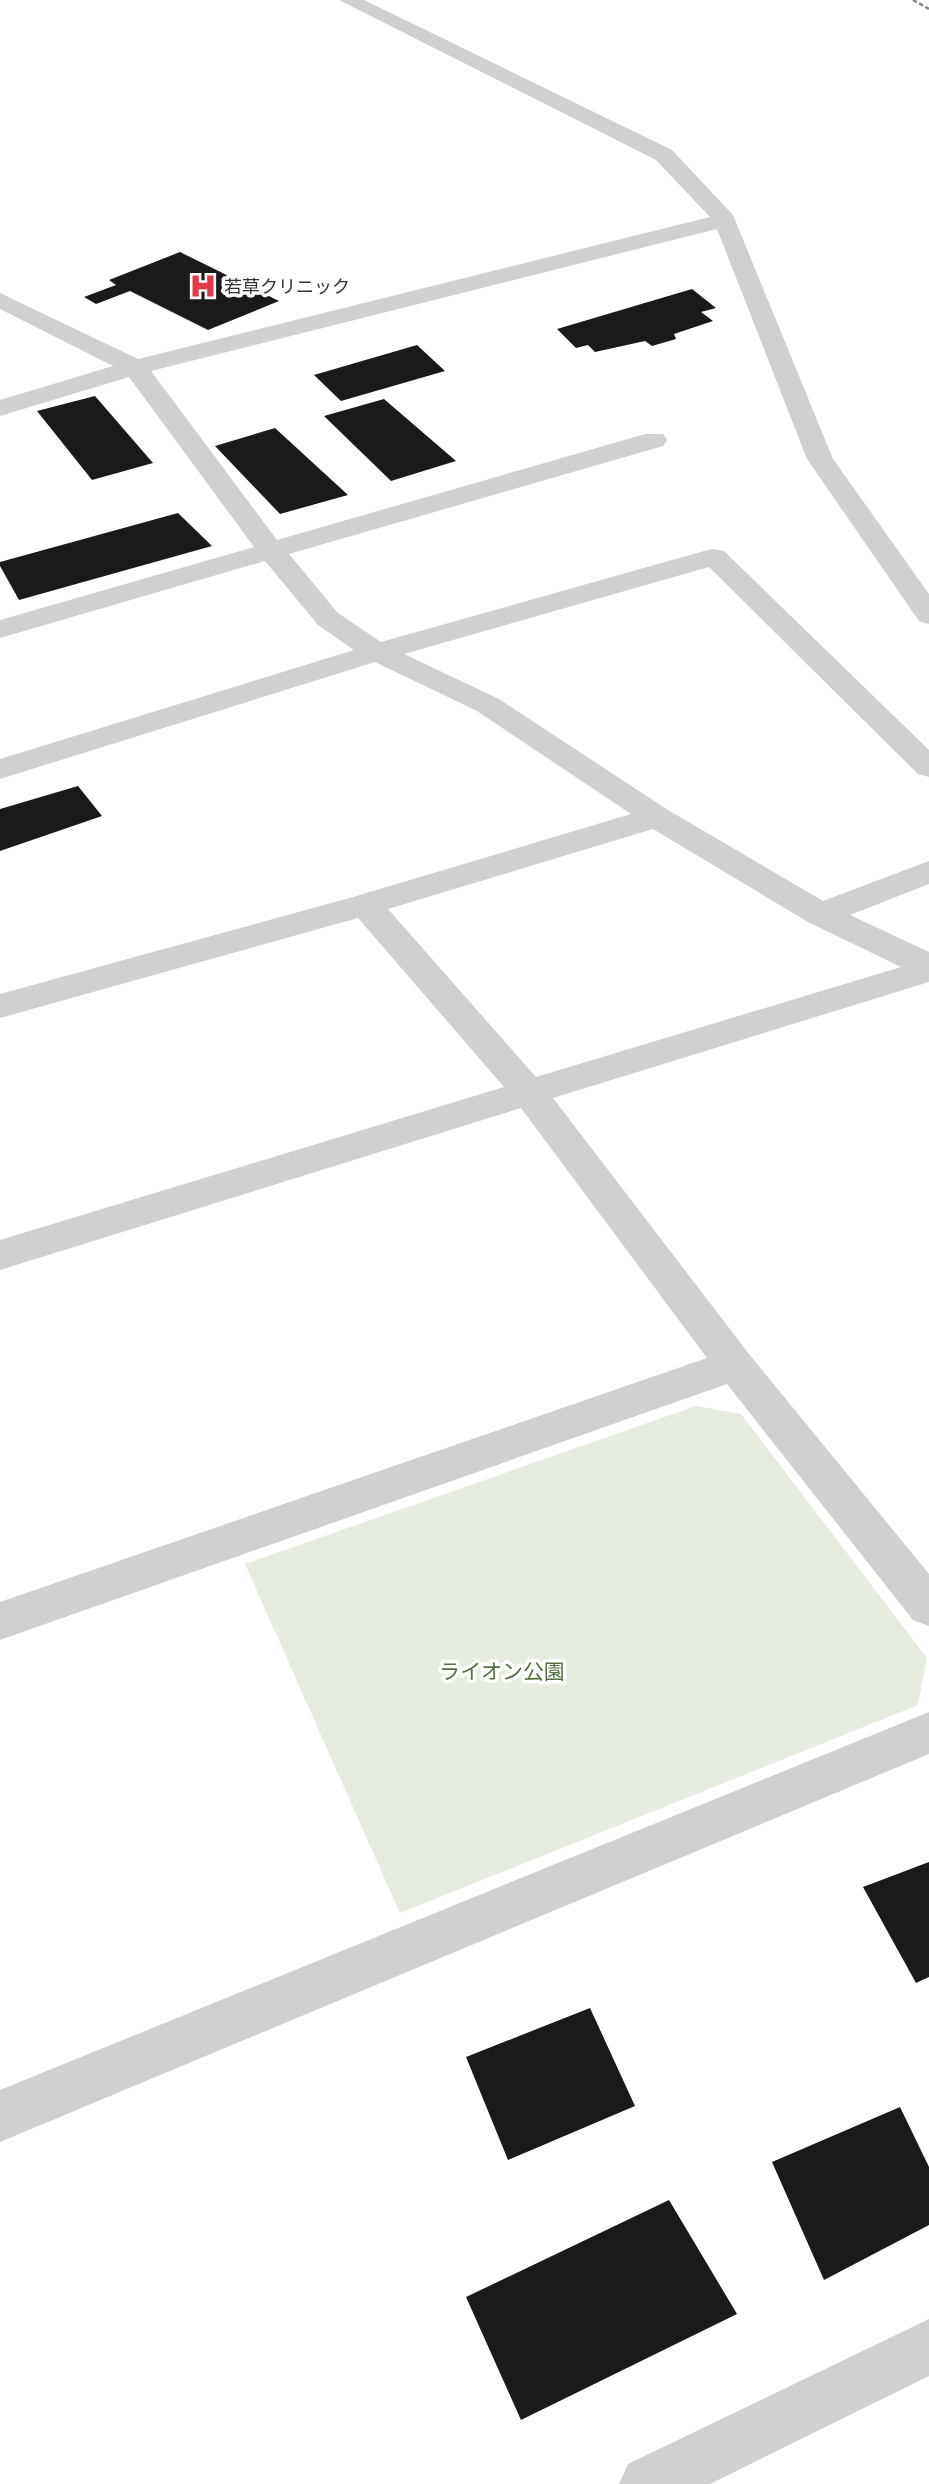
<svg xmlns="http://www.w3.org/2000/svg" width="929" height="2484" viewBox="0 0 929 2484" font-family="'Titillium Web','Noto Sans JP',sans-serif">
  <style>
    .green { fill: #e6ecdf }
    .building { fill: #1a1a1a }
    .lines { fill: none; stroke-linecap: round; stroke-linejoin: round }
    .street { fill: #d0d0d0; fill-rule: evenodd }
    .rail { stroke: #888; stroke-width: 2.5; stroke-dasharray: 4.5 2.5; stroke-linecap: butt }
    .labels { text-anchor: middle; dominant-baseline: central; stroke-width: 7; stroke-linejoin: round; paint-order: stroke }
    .far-poi-label { font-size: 18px; fill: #333; stroke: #fff; text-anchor: start }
    .park-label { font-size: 21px; fill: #56703f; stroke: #fff }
  </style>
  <rect width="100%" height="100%" fill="#fff"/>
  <!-- green -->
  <path class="green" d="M696 1406 741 1414 927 1658 918 1705 400 1913 245 1564Z"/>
  <!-- building -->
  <path class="building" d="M180 252 279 301 208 330 130 291 96 304 84 297 116 285 109 280Z
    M692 289 716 308 701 312 713 321 674 334 676 339 652 346 645 341 595 352 588 345 576 348 557 329Z
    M417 345 445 371 341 401 314 375Z
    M95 396 153 463 92 480 37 411Z
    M384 399 456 461 391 481 324 416Z
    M275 428 348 495 280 514 215 446Z
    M178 513 212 546 19 600 0 566V562Z
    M78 786 102 816 0 851V809Z
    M929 1862V1977L916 1983 863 1887Z
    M590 2008 635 2106 508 2160 466 2057Z
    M900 2107 929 2167V2225L824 2280 772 2162Z
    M669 2200 737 2314 521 2420 466 2297Z"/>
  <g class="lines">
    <!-- street -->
    <path class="street" d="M339 0H364L672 150 733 215 833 459 929 594V624L919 621 807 459 717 229 151 371 277 540 645 434H663L667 440 663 446 289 554 338 613 381 642 704 551 714 549 724 551 929 750V777L918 774 709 567 404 654 499 699 668 810 823 901 929 861V884L850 915 929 952V982L553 1098 749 1354 929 1574V1626L913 1620 727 1384 0 1640V1602L707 1358 521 1108 0 1270V1240L504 1087 358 918 0 1018V994L353 897 631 814 477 711 375 662 0 779V759L354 650 318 625 265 561 0 638V620L254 547 129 377 0 416V400L113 366 0 309V293L138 359 710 217 656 160ZM653 829 808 922 901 967 536 1077 388 909Z
      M929 1712V1754L0 2142V2090Z
      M929 2319V2376L710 2484H619L628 2464Z"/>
    <!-- rail -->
    <path class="rail" d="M913 0 929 9"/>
  </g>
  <!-- icons -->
  <defs>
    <g id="hospital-bare" transform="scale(2.1)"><path d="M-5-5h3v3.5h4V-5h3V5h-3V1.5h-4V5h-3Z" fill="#e63946" stroke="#fff" stroke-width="2.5" paint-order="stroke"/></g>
  </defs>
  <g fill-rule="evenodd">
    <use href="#hospital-bare" x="203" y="286"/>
  </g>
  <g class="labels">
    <!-- far-poi labels -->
    <g class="far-poi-label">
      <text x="224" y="286">若草クリニック</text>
    </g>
    <!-- park labels -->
    <g class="park-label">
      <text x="502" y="1671">ライオン公園</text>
    </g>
  </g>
</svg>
